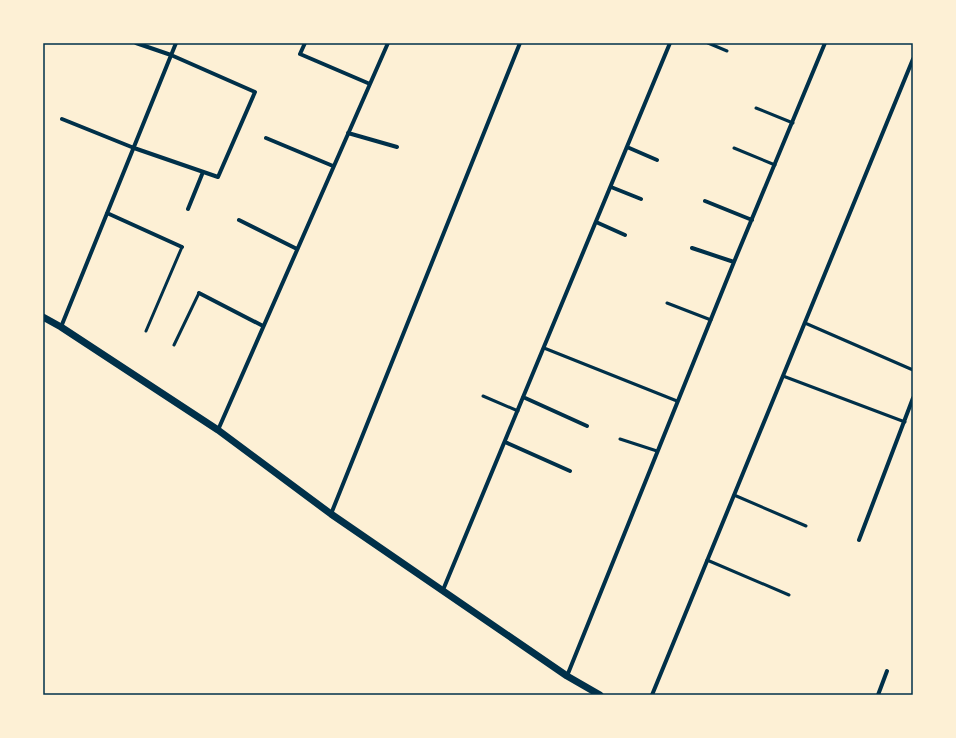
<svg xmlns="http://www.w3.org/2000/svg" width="956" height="738" viewBox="0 0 956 738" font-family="'Archivo Narrow',sans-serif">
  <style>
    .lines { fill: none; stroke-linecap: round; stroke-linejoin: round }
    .service { stroke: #003049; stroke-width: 3 }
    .minor { stroke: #003049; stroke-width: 4 }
    .tertiary { stroke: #003049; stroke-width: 7 }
    .neatline { fill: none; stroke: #003049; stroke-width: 1.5 }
  </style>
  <rect width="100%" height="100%" fill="#fdf0d5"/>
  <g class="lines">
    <!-- service -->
    <path class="service" d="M708 43 727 51
      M756 108 793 123
      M734 148 775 165
      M667 303 711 320
      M805 323 913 370
      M146 331 182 247
      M174 345 199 293
      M544 348 677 401
      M783 376 905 422
      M483 396 518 411
      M620 439 657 451
      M734 495 806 526
      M707 560 789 595"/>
    <!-- minor -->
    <path class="minor" d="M305 43 300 54 370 84
      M62 119 134 148 218 177 255 92 171 55 136 43
      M348 133 397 147
      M266 138 333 166
      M627 147 657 160
      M611 187 641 199
      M705 201 752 220
      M188 209 203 172
      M107 213 182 247
      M239 220 297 249
      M596 222 625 235
      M692 248 734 262
      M199 293 263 326
      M61 327 176 43
      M523 397 587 426
      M218 430 388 43
      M505 442 570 471
      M331 514 520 43
      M859 540 913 398
      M443 590 670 43
      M567 676 734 262 825 43
      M652 695 913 59
      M878 695 887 671"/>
    <!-- tertiary -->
    <path class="tertiary" d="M43 317 61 327 218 430 331 514 567 676 600 695"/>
  </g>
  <!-- border -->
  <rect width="956" height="738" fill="none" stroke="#fdf0d5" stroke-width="88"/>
  <rect x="44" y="44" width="868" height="650" class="neatline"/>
</svg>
